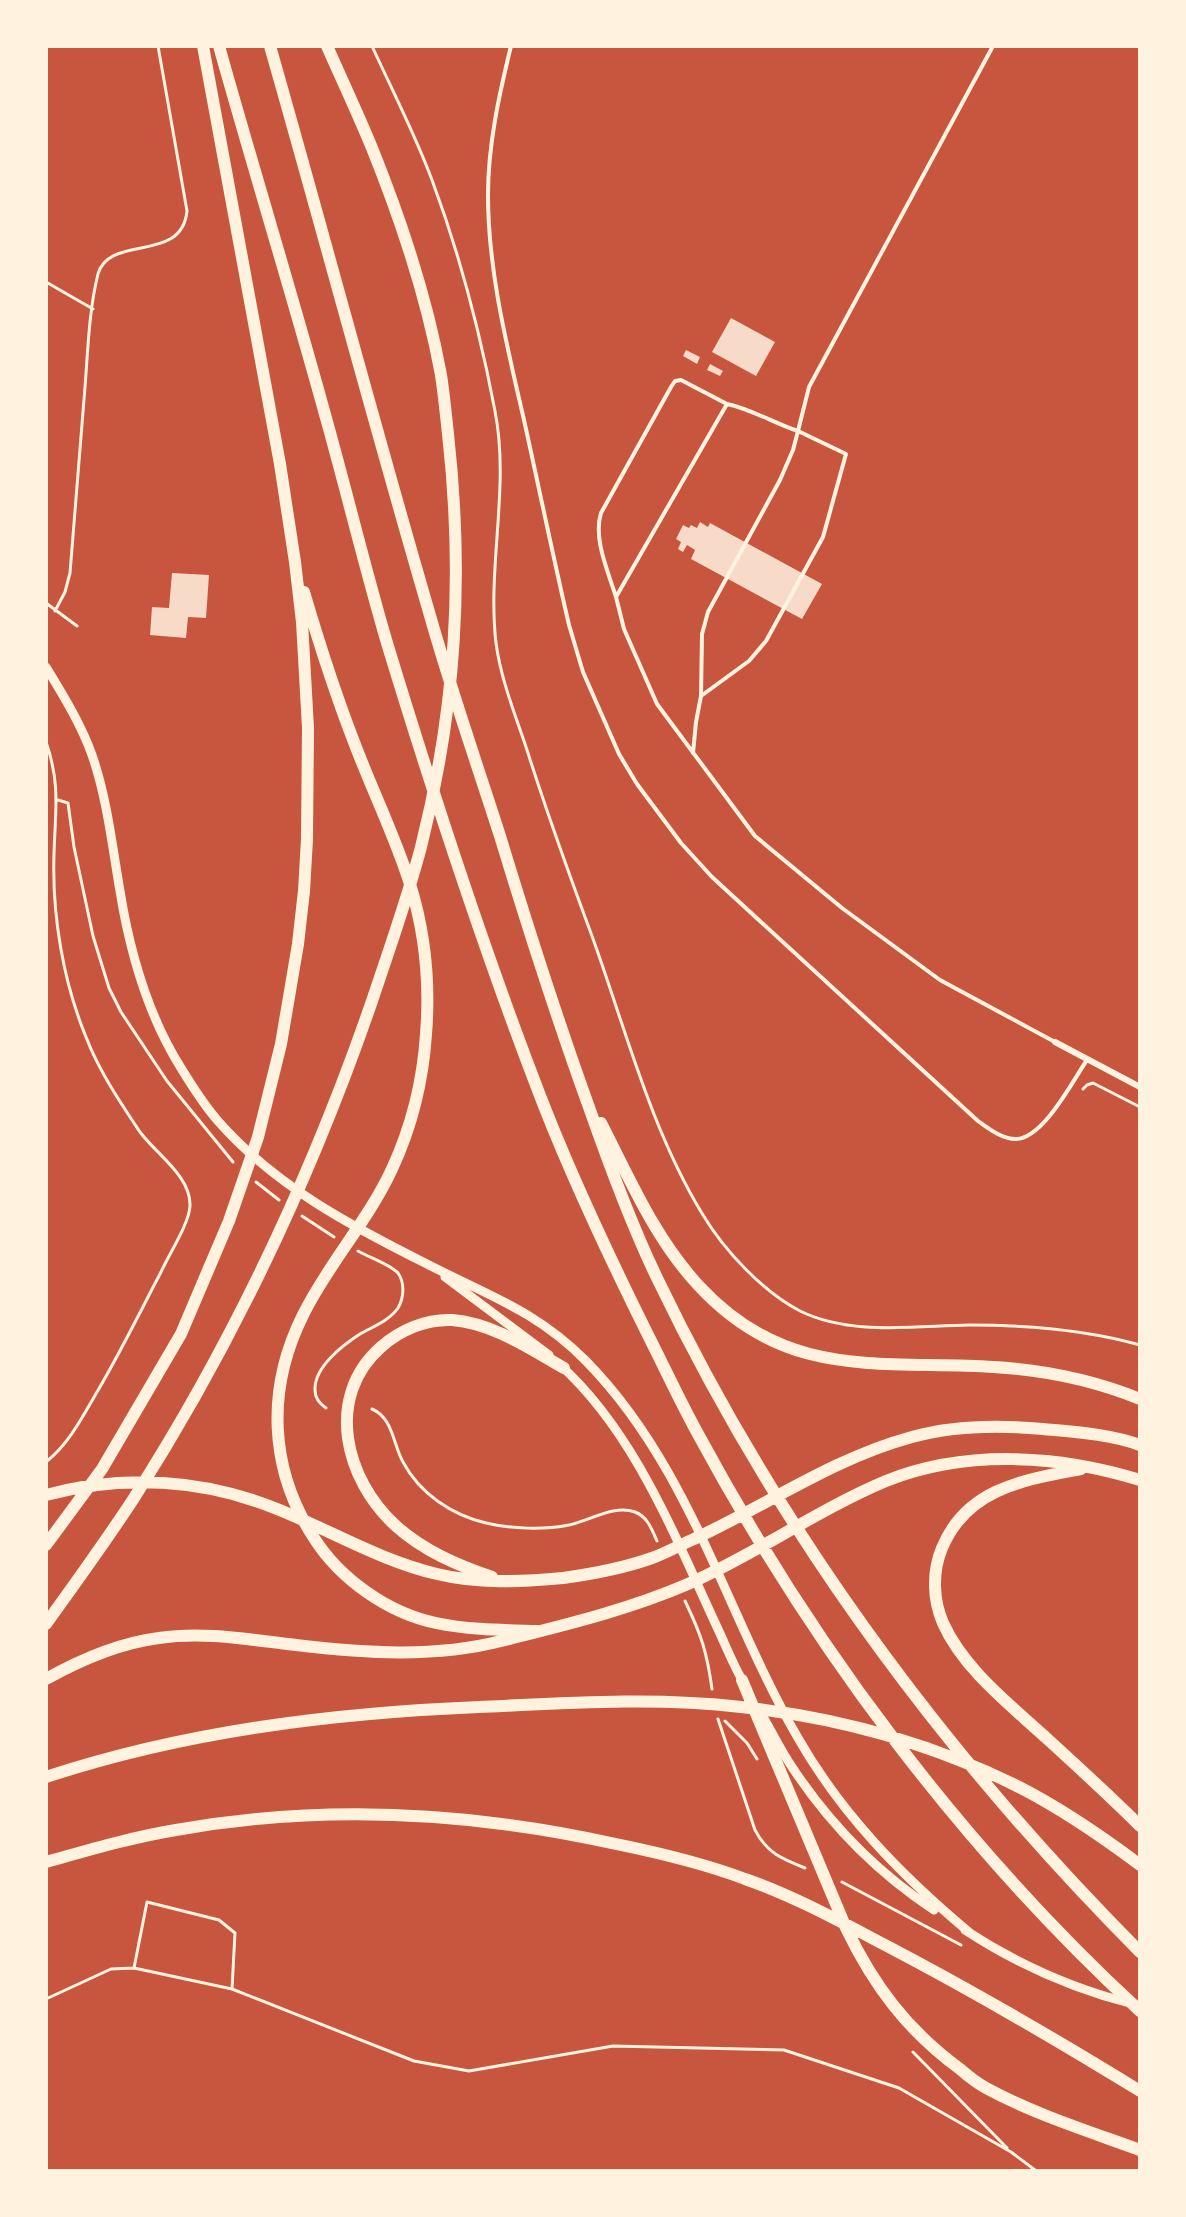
<svg xmlns="http://www.w3.org/2000/svg" width="1186" height="2217" viewBox="0 0 1186 2217" font-family="Commissioner,sans-serif">
  <style>
    .building { fill: #f7dbc8 }
    .lines { fill: none; stroke-linecap: round; stroke-linejoin: round }
    .path { stroke: #fff3e0; stroke-width: 3 }
    .service { stroke: #fff3e0; stroke-width: 4 }
    .minor { stroke: #fff3e0; stroke-width: 6 }
    .tertiary { stroke: #fff3e0; stroke-width: 9 }
    .trunk { stroke: #fff3e0; stroke-width: 12 }
  </style>
  <rect width="100%" height="100%" fill="#c8553d"/>
  <!-- building -->
  <path class="building" d="M731 318 775 342 756 376 712 352Z
    M686 350 700 357 697 364 683 356Z
    M710 364 723 371 720 376 707 370Z
    M700 522 708 527 710 523 822 584 802 619 691 559 695 550 687 545 683 552 678 549 681 542 676 539 683 525 689 528 691 525 697 528Z
    M172 573 209 575 206 618 188 617 186 638 150 635 152 607 169 608Z"/>
  <g class="lines">
    <!-- path -->
    <path class="path" d="M372 46C392 90 415 134 432 180 460 255 480 332 495 411 510 487 487 566 496 643 501 680 515 714 527 750 547 813 569 874 592 936 626 1030 651 1130 703 1215 724 1250 763 1292 800 1311 851 1336 914 1326 969 1325 1027 1325 1084 1329 1140 1345
      M46 282 93 309
      M46 603 77 626
      M55 611 65 592 70 573C75 511 80 449 85 387 88 349 89 310 98 274 109 234 182 264 187 211L158 46
      M46 742C61 785 55 812 54 855 52 915 63 981 86 1037 99 1071 120 1102 140 1132 156 1154 191 1176 190 1206 189 1224 169 1254 161 1272 140 1312 120 1353 97 1392 83 1416 69 1444 46 1462
      M58 800 68 803 74 847 93 936 109 988 121 1012 167 1081 233 1162
      M1083 1089 1087 1085 1093 1083 1140 1107
      M256 1182 279 1200
      M302 1216 334 1237
      M326 1408C320 1404 315 1398 315 1390 314 1367 343 1345 360 1334 372 1327 389 1321 398 1308 404 1298 405 1283 398 1273 391 1265 368 1257 358 1251
      M372 1409C393 1418 393 1444 403 1462 420 1494 452 1515 486 1523 511 1529 544 1530 569 1525 589 1521 615 1504 635 1512 648 1517 652 1530 657 1541
      M685 1601C701 1634 707 1652 712 1689
      M718 1719 755 1830C767 1853 782 1859 805 1868
      M725 1721 747 1743 757 1759
      M842 1882 961 1945
      M134 1968 147 1902 219 1920 235 1933 232 1989
      M46 1999 111 1969 134 1968 232 1989 414 2061 469 2071 613 2046 784 2050 899 2088 1011 2152 1035 2170
      M913 2052 1007 2148"/>
    <!-- service -->
    <path class="service" d="M511 46C499 95 488 145 488 195 488 271 507 346 524 420 539 488 553 556 569 625L583 672 619 754 637 784 681 843 712 877 978 1121C989 1129 1002 1139 1016 1139 1044 1138 1073 1080 1087 1060
      M616 597C608 571 593 539 601 513L671 387 675 381 681 380 727 404
      M701 696 749 661 766 641 823 537 846 454 798 431 809 387 993 46
      M693 753 696 722 701 696 702 634 708 612 780 480 793 450 798 431C774 423 751 409 727 404L616 597 624 629 657 704 755 836 842 908 940 980 1055 1042"/>
    <!-- minor -->
    <path class="minor" d="M1055 1042 1140 1087"/>
    <!-- tertiary -->
    <path class="tertiary" d="M46 667C63 695 81 724 92 755 107 798 112 845 120 891 130 953 147 1014 181 1068 192 1086 204 1105 218 1121 275 1186 351 1226 427 1264 487 1295 537 1311 586 1361 691 1468 725 1612 798 1738 842 1815 902 1876 970 1933
      M445 1277 549 1355
      M559 1364C635 1432 675 1537 717 1627 726 1646 734 1667 745 1685
      M762 1715C772 1732 781 1751 792 1767 829 1823 878 1873 934 1910
      M965 1930C1017 1964 1073 1989 1133 2004"/>
    <!-- trunk -->
    <path class="trunk" d="M219 46C254 171 292 294 326 418 347 493 365 568 387 643 433 794 482 945 539 1093 572 1179 612 1263 653 1345 668 1375 682 1405 698 1434 813 1647 961 1846 1140 2011
      M270 46C324 235 374 424 429 612 450 687 476 761 500 836 528 928 557 1019 590 1110 610 1167 631 1224 657 1278 778 1530 943 1754 1140 1952
      M304 592C319 643 335 693 354 742 372 790 395 836 410 884 425 932 430 984 426 1034 423 1080 411 1128 392 1169 368 1221 328 1264 303 1315 266 1389 269 1469 314 1538 340 1579 388 1613 436 1623 469 1630 503 1630 537 1631
      M601 1123C630 1179 655 1239 699 1286 787 1381 879 1360 994 1367 1044 1370 1093 1380 1140 1399
      M1081 1469C1024 1480 967 1488 942 1548 932 1572 933 1600 943 1623 963 1668 1008 1703 1043 1735 1076 1765 1108 1794 1140 1826
      M46 1495C123 1474 204 1479 277 1509 330 1530 381 1561 437 1574 477 1584 522 1582 563 1578 592 1574 624 1568 652 1558 666 1553 680 1545 694 1539 767 1505 834 1458 912 1437 954 1425 1000 1425 1043 1429 1075 1432 1110 1434 1140 1445
      M46 1545 102 1469 181 1334 229 1221 258 1137 281 1044 298 944 304 891 307 839 308 728 302 622 295 562 280 464 203 46
      M492 1577C457 1565 424 1551 396 1526 345 1480 324 1397 381 1347 400 1330 426 1319 452 1320 492 1323 529 1348 564 1368
      M46 1624C76 1582 106 1541 134 1498 233 1343 312 1175 372 1001 389 950 407 900 421 847 456 708 464 577 448 434 446 415 444 395 441 375 427 298 401 220 372 148 358 114 342 80 327 46
      M46 1679C82 1659 119 1643 159 1638 204 1631 251 1640 296 1645 364 1653 435 1658 501 1641 564 1625 628 1610 688 1584 756 1554 817 1510 886 1481 966 1449 1059 1455 1140 1480
      M742 1680 846 1928C874 1986 907 2030 960 2069 968 2076 977 2083 986 2088 1034 2114 1088 2131 1140 2150
      M46 1777C186 1731 333 1713 479 1707 566 1703 655 1697 741 1707 835 1717 930 1743 1015 1785 1059 1807 1100 1835 1140 1865
      M46 1862C89 1850 133 1837 176 1830 322 1804 472 1812 616 1844 660 1853 703 1863 745 1879 794 1896 841 1922 887 1946 973 1991 1057 2040 1140 2091"/>
  </g>
  <!-- border -->
  <rect width="1186" height="2217" fill="none" stroke="#fff3e0" stroke-width="96"/>
</svg>
